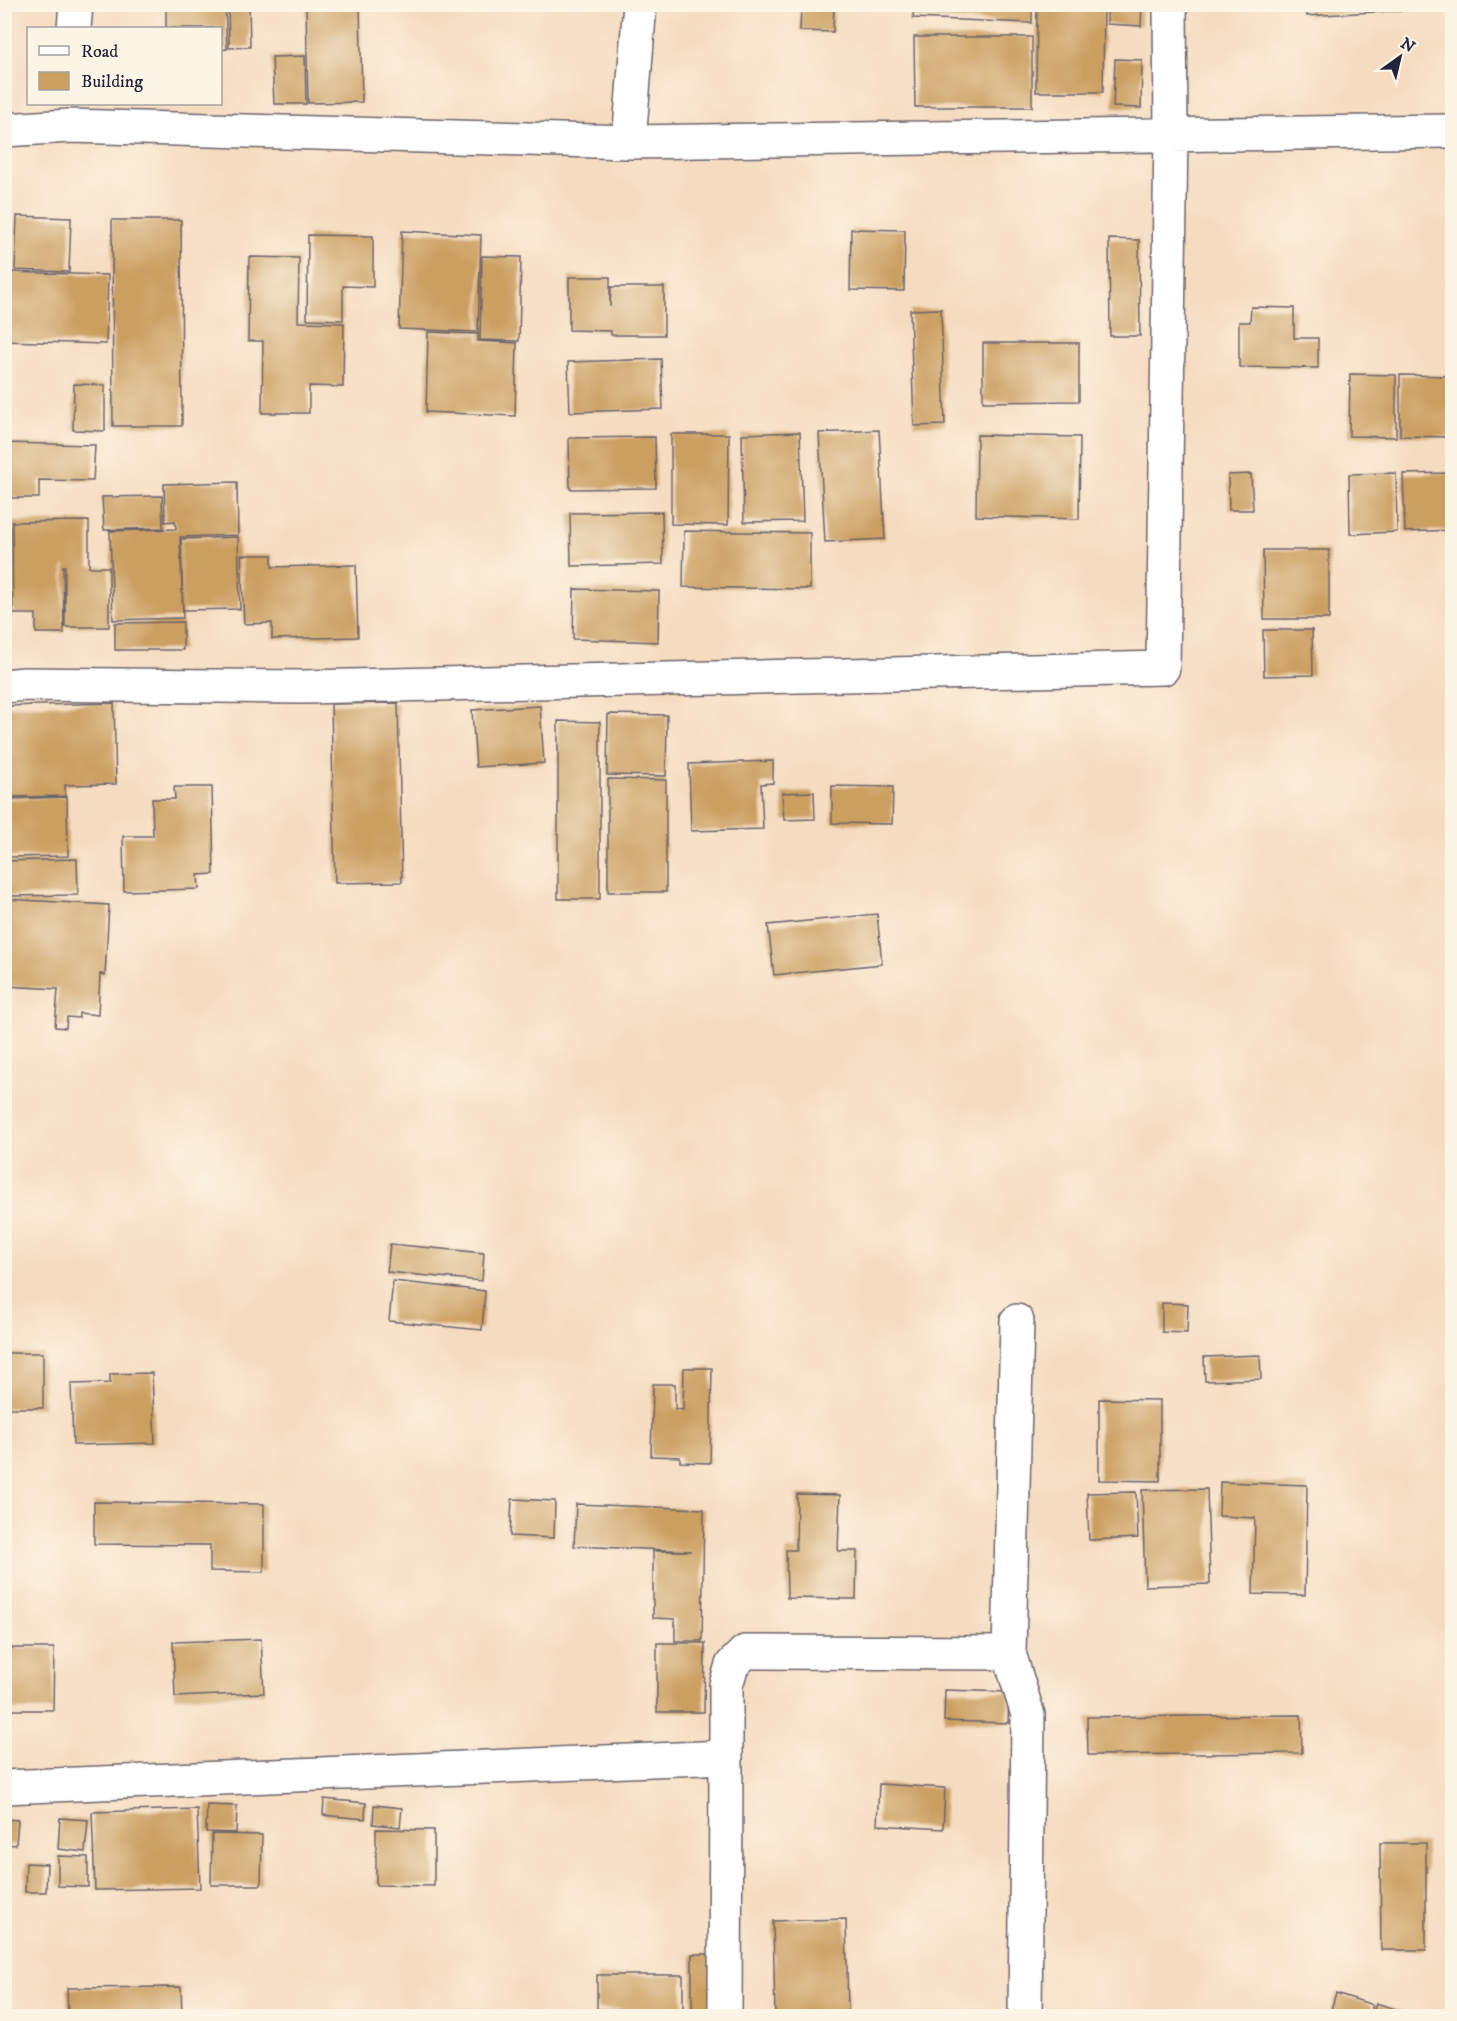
<svg xmlns="http://www.w3.org/2000/svg" width="1457" height="2021" viewBox="0 0 1457 2021" font-family="'IM FELL DW Pica',serif">
  <style>
    .building { fill: #cb9f60 }
    .lines { fill: none; stroke-linecap: round; stroke-linejoin: round }
    .minor-casing { stroke: #6c636a; stroke-width: 36 }
    .minor { stroke: #fff; stroke-width: 33 }
  </style>
  <rect width="100%" height="100%" fill="#fcf5e5"/>
  <filter id="ink" filterUnits="userSpaceOnUse"><feTurbulence type="fractalNoise" baseFrequency=".0167" numOctaves="2"/><feDisplacementMap in="SourceGraphic" scale="12" xChannelSelector="R" yChannelSelector="G"/><feConvolveMatrix kernelMatrix="1 2 1 2 8 2 1 2 1" color-interpolation-filters="sRGB"/></filter>
  <filter id="wash" filterUnits="userSpaceOnUse"><feTurbulence type="fractalNoise" baseFrequency=".008" numOctaves="4" result="noise"/><feDisplacementMap in="SourceGraphic" scale="24" xChannelSelector="R" yChannelSelector="G"/><feGaussianBlur stdDeviation="1.35" result="paint"/><feColorMatrix in="noise" values="0 0 0 0 0 0 0 0 0 0 0 0 0 0 0 0 0 1.4 0 .05"/><feComposite in="paint" operator="in"/></filter>
  <g filter="url(#wash)">
    <rect width="100%" height="100%" fill="#f5dcc0"/>
    <g id="blocks">
      <!-- building -->
      <path class="building" d="M166 4H225L227 49 220 50V28H166Z
        M228 4H249L250 47 229 48Z
        M306 4H360L362 102 308 103Z
        M801 4H834L833 32 800 31Z
        M914 4H1032V23L913 18Z
        M1037 4H1104L1103 92H1036Z
        M1107 4H1142L1141 26 1107 24Z
        M1306 4H1424V9L1307 16Z
        M914 37H1032V107H915Z
        M305 56 306 104H274L272 57Z
        M1115 59 1142 60 1141 108 1113 107Z
        M17 216 71 218 69 272 15 270Z
        M112 220H181L182 426H113Z
        M851 229 905 230 904 291 850 290Z
        M402 231 481 235 478 332 399 329Z
        M308 235 373 236V287L343 286V320L307 319Z
        M1109 239 1139 240 1140 336H1110Z
        M482 256 521 257 519 341 480 340Z
        M249 257 299 258 298 322 344 323 343 387 309 386V413H262L263 341H248Z
        M5 272 108 275 106 344 4 341Z
        M569 277H610V307L611 287H664V335H611V331L569 330Z
        M1251 307 1294 308V338H1318V368L1239 367V322H1250Z
        M941 309 945 425 914 426 910 310Z
        M428 332 478 334V341L517 343 515 416 426 412Z
        M983 343H1079V401L983 402Z
        M661 359 663 409 570 412 568 362Z
        M1350 374 1396 375V437L1349 436Z
        M1400 375 1452 376V437L1400 436Z
        M74 384 105 385V431L73 430Z
        M879 430 885 539 825 542 819 433Z
        M800 432 803 521 744 522 742 434Z
        M671 434H729L728 525 671 524Z
        M977 435 1080 437 1079 519 976 516Z
        M655 437 656 488 570 489 569 438Z
        M4 443 95 445 93 481 39 480V498H4Z
        M1396 473 1397 532 1350 534 1349 474Z
        M1451 473 1452 530 1405 532 1403 474Z
        M1251 474 1253 510H1229L1228 475Z
        M237 482 238 535 180 537 183 618 113 620 110 531 176 529 175 521 165 522 164 484Z
        M162 496 163 528 104 530 102 497Z
        M662 512 663 564 571 566 570 513Z
        M89 521V567H109V627H65V566H63L64 633H36V614H13L12 522Z
        M684 531 810 533V589L683 587Z
        M238 537 240 609 183 610 181 539Z
        M1263 550H1329V619H1264Z
        M241 555H272V567L356 565 358 637 272 639V623L244 624Z
        M574 589 659 591 658 642 573 639Z
        M183 622V650H115V623Z
        M1263 630H1312L1313 675 1264 676Z
        M114 703 116 784 65 785V796L7 797 4 706Z
        M398 703 402 882 335 883 331 704Z
        M540 706 544 763 476 767 472 710Z
        M608 714 667 715 666 776 607 775Z
        M558 721 600 722V899H558Z
        M773 761V783L761 784 763 829 691 831 689 764Z
        M608 779 666 780V892H608Z
        M832 786 893 787 892 824 832 823Z
        M174 787H212L214 874 198 875 199 889 124 891 123 836H153L152 799H175Z
        M814 792 815 819 784 820 782 793Z
        M67 797 68 856 8 857 6 799Z
        M77 859 78 895 7 896 6 861Z
        M5 899 109 905 105 975 100 974 98 1015 79 1013V1018L67 1017 66 1028 55 1027 58 989 5 986Z
        M877 914 882 964 774 975 768 925Z
        M390 1244 484 1253 482 1281 387 1272Z
        M393 1281 485 1291 482 1330 389 1321Z
        M1162 1303 1188 1304 1187 1333 1162 1332Z
        M4 1353H43V1408H4Z
        M1260 1355 1261 1379 1205 1381 1204 1357Z
        M684 1368H712L710 1463 680 1462V1457L651 1456 653 1384H675V1409L683 1410Z
        M152 1373 155 1443 73 1445 71 1384 110 1383V1374Z
        M1099 1399 1160 1400V1481L1099 1480Z
        M1220 1482 1307 1485 1305 1595 1253 1594 1255 1518 1219 1516Z
        M1207 1489 1210 1584 1145 1586 1142 1490Z
        M1136 1492 1138 1538 1089 1540 1087 1493Z
        M797 1494 840 1495 838 1551H857L856 1599 787 1598 786 1550H796Z
        M512 1499 555 1501 554 1538 510 1536Z
        M94 1502 264 1504V1572L210 1571V1545L94 1544Z
        M576 1504 704 1509 702 1641H675V1619L653 1618V1551H691L574 1546Z
        M261 1639 264 1693 175 1697 173 1642Z
        M657 1643H705L704 1712H657Z
        M4 1648H54L53 1710H4Z
        M945 1690 1009 1692 1008 1723 944 1721Z
        M1301 1715 1302 1753 1088 1755 1087 1717Z
        M879 1784 945 1788 943 1829 877 1825Z
        M324 1799 366 1803 365 1819 323 1815Z
        M207 1805 237 1806 236 1833 206 1832Z
        M374 1805 402 1808 400 1827 373 1824Z
        M197 1809 200 1888 95 1890 92 1812Z
        M60 1818 88 1820 85 1852 58 1849Z
        M4 1819 18 1820 16 1845 4 1844Z
        M376 1829 434 1830V1886L376 1885Z
        M212 1834 262 1835 261 1885H211Z
        M1380 1843H1426V1950H1381Z
        M58 1856 88 1857V1887L58 1886Z
        M26 1863 47 1864 46 1892H25Z
        M846 1919 848 2013 775 2015 773 1921Z
        M692 1954H714V2016H692Z
        M597 1975H683V2010L597 2009Z
        M181 1987 182 2016H68L67 1988Z
        M1336 1993 1373 2005 1369 2016H1329Z
        M1376 2003 1405 2012 1403 2016H1372Z
        M687 2014V2016H660V2015Z"/>
    </g>
  </g>
  <g filter="url(#ink)">
    <use href="#blocks" fill-opacity="0" stroke="#6c636a" stroke-width="1.5"/>
    <g class="lines">
      <!-- minor casing -->
      <g class="minor-casing">
        <path id="minor" d="M74 28 76 4
          M4 130 70 126 629 142 1452 131
          M629 142 640 4
          M4 686 24 684 303 687 1163 668 1171 135 1170 4
          M1009 1653 1028 1715 1025 2016
          M4 1787 726 1757V1685L732 1665 745 1652 1009 1653 1017 1321
          M725 2016 726 1757"/>
      </g>
      <!-- minor -->
      <use href="#minor" class="minor"/>
    </g>
  </g>
  <!-- margin -->
  <rect width="1457" height="2021" fill="none" stroke="#fcf5e5" stroke-width="24"/>
  <!-- legend -->
  <rect x="27" y="27" width="195" height="78" fill="#fcf5e5" stroke="#a5a1a1" stroke-width="1.5"/>
  <rect x="39" y="46" width="30" height="9" fill="#ffffff" stroke="#a5a1a1" stroke-width="1.5"/>
  <text x="81" y="57" font-size="18" fill="#22223b">Road</text>
  <rect x="39" y="72" width="30" height="18" fill="#cb9f60" stroke="#a5a1a1" stroke-width="1.5"/>
  <text x="81" y="87" font-size="18" fill="#22223b">Building</text>
  <!-- north arrow -->
  <g transform="translate(1400 57) rotate(34)" stroke="#fcf5e5" stroke-width="4.5" paint-order="stroke">
  <path d="M0-4.5L10 22L0 15L-10 22Z" fill="#22223b"/>
  <text y="-9" font-size="16" font-weight="bold" text-anchor="middle" fill="#22223b">N</text>
  </g>
</svg>
